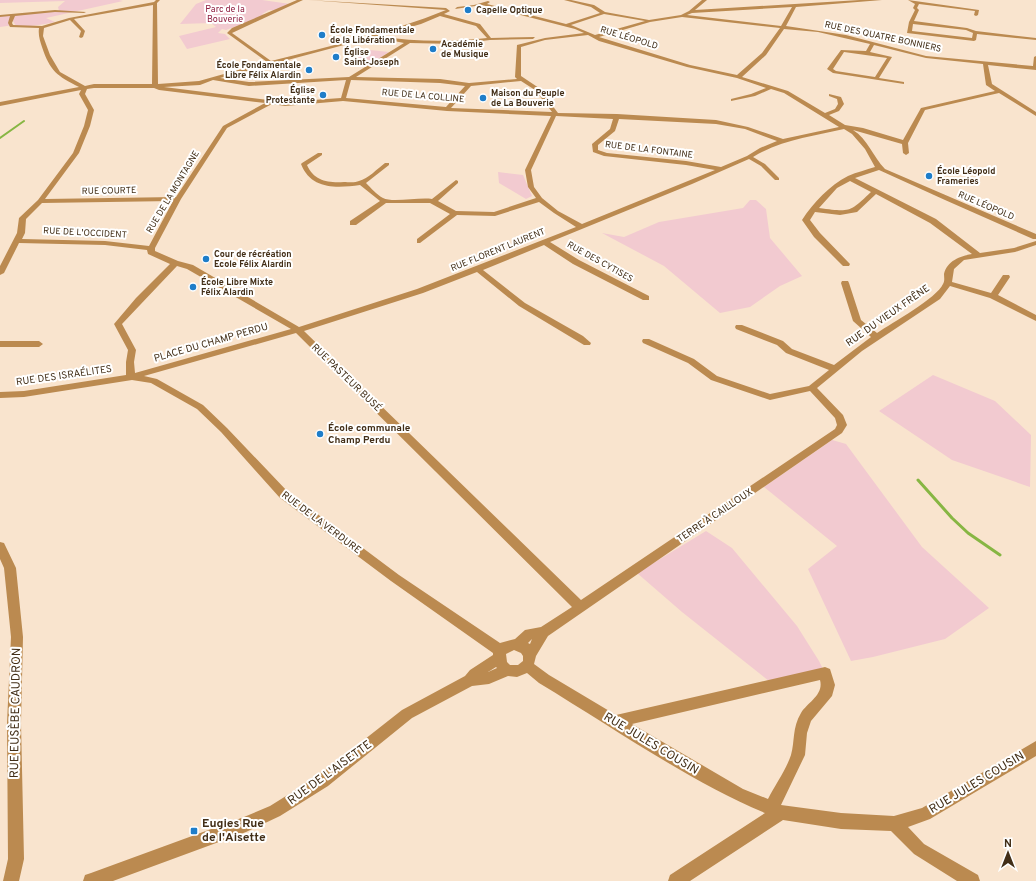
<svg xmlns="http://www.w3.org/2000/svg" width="1036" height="881" viewBox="0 0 1036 881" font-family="Overpass,sans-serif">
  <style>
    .green { fill: #f2cad0 }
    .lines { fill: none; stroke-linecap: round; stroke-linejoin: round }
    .stream-far1 { stroke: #87b643; stroke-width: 2 }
    .stream { stroke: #87b643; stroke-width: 3 }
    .minor { fill: #bb8a50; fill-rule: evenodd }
    .poi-dot { fill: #1e7dc9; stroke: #fff; stroke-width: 1.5 }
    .labels { text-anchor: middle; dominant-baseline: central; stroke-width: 4; stroke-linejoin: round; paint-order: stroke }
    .far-park-label { font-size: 9px; fill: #8e1f40; stroke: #fff }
    .far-poi-label { font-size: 9px; font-weight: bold; fill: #422e17; stroke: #fff; text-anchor: start }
    .far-street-label { font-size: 9px; fill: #422e17; stroke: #fff }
    .street-label { font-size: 10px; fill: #422e17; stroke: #fff }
    .poi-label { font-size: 10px; font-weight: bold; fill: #422e17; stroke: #fff; text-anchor: start }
    .near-street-label { font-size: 12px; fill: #422e17; stroke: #fff }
    .near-poi-label { font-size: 12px; font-weight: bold; fill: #422e17; stroke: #fff; text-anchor: start }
  </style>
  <rect width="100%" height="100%" fill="#f9e4ce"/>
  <!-- green -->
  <path class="green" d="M0 0H119L123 1 46 18 55 22C41 25 29 27 16 26L11 18 10 23 14 25 0 27V16L59 11 58 7 65 1 0 3Z
    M206 0H262L290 4 276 11 269 10 262 14 267 15 226 30 222 29 218 33 225 34 230 39 187 49 179 36 216 27 211 23 180 24 196 4Z
    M370 50 389 52 375 61 355 57Z
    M498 172 523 175 532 196 526 199 499 183Z
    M750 200H756L766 209 770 238 802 276 780 286 750 307 720 313 664 266 602 233 624 237 659 222 743 208Z
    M933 375 995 401 1031 435 1030 487 952 460 879 411Z
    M832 440 846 444 922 547 989 608 945 639 873 657 851 661 808 569 837 546 764 487Z
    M706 531 732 548 797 626 819 661 825 673 774 685 682 612 637 573Z"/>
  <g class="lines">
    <!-- stream-far1 -->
    <path class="stream-far1" d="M0 138 24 121"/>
    <!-- stream -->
    <path class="stream" d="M918 480 952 518 968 533 1000 555"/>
    <!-- minor -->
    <path class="minor" d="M156 0H160L157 3 158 84 199 81 267 62 227 33 232 28 297 0H303L232 33 271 61C330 46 390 33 446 10L308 0 446 8 450 11 444 14 480 24 491 38 535 37 533 39 490 40 457 44 410 43 356 77 440 79 469 83 517 79 515 77 517 45 545 38 584 33 575 29 482 5 455 9 457 7 474 5 488 1 490 2 487 4 566 24 600 13 591 7 564 0H571L594 5 605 12 649 20 681 15 689 11 702 0H707L695 10 860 0H882L796 7 786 26 846 35 926 56 1033 66 1034 57 1036 56V70L988 65 992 84 1036 112V116L999 93 925 110 908 143 909 153 906 155 903 153 902 144 853 130C868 139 873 157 885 169L1036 234V239H1033L945 200 879 170 855 178 936 219 980 253 1014 248 1036 241V245L1015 252 964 260 954 269 952 282 991 293 1003 275H1009L1010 277 998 295 1036 315V321L990 298 950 286 940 299 862 351 817 388 843 415 847 425 842 433 548 636 536 656 534 664 549 675 616 715 825 667 830 669 835 685 832 696 811 721 807 733 805 755 781 805 841 813 894 816 922 808 1036 741V756L930 819 908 827 924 844 978 875 980 881H957L914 854 891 831 841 829 783 820 690 881H668L670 875 765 813C687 780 612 727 539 683L527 673 517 677 508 676 489 684 472 686 412 718 328 786 280 816 246 832 113 881H83L85 875 91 873 244 817 270 806 318 776 402 710 465 676 470 670 493 655V653L391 581 280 498 221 432 197 409 151 383 132 380 24 397 0 398V392L24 391 126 375V362L128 350 114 324 136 298 170 264 148 254 147 250 105 245 19 243 4 273 0 275V266L17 233 19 218 38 200 73 153 84 126 88 110 79 94 81 90 0 106V102L79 87C57 76 50 71 42 47 40 41 38 35 39 28L10 27 8 23 10 16 0 17V15L55 10 86 12 84 13 55 12 15 16 12 23 13 25 42 26 69 18 154 2ZM153 5 152 84H94L85 86 60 72 50 55 43 36 44 28 70 20 81 31 79 37 81 38 83 37 85 31 74 19ZM792 7 781 26 687 15 692 13ZM604 14 645 21 595 35 571 25ZM440 16 476 26 487 38C450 42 416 42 379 36L421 24ZM682 17 780 28 762 53 737 75 690 65 599 37 650 22ZM784 29 818 32 870 44 866 51 841 50 827 69 833 73 904 84V82L879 78 892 57 870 52 874 45 926 58 983 64 986 85 995 91 921 108 903 140 863 128 845 125 829 115 839 111 844 104 841 97 829 94V96L837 99 838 104 835 109 825 113 788 91 742 77 766 55ZM588 35 599 41 687 67 737 78 766 88 751 94 731 99V101L755 96 771 89 784 93 839 127 783 139 748 127 716 120 617 114 558 113 539 88 521 76V47L545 40ZM374 37 404 43 349 77 249 82 220 78ZM844 52 887 58 875 77 836 71 833 69ZM213 80 249 86 346 80 341 98 285 102 164 87 200 85ZM351 80 440 83 465 86 446 107 346 98ZM521 81 535 90 552 112 451 108 471 86ZM94 88H154L159 90 265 103 223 126 176 197 45 199 79 153 90 126 94 110 85 94 87 89ZM343 101 447 111 551 116 525 170 528 187 536 198 494 212 456 211 438 201 458 183V181L456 180 432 199C419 197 392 203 383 198 377 195 371 188 366 183L389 165V163H385C378 168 368 179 359 181 355 183 348 182 344 182 328 183 314 181 307 165L322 155V153H318L302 163 301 164C311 190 337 188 360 185L380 201 350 221V225H356L386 203H430L450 214 417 239V243H420L457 215 495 216 539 202 554 213 576 227 417 289 299 327 193 265 178 261 155 251V248L181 199 227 128 272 104 285 106ZM556 116 613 119 610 129 592 144 593 152 604 156 686 165 715 170 582 224 558 211 542 198 534 187 531 170ZM619 119 716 124 745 129 777 141 760 148 747 156 721 167 686 161 607 153 598 150V145L615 131ZM844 129 852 134 865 149 875 167C866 170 857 172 848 176 830 185 813 203 802 220L814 237 843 266H849L850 264 820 233 810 220 815 212 840 215 857 212 876 194 930 223 972 254C960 256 947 261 944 274 944 277 945 281 943 284 937 298 892 323 877 333L861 320 849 283 848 281H842L841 283 853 321 871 337 834 365 792 349 783 341 742 325H736L735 327 736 329 777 345 786 353 829 370 809 386 770 394 717 376 694 359 649 339H643L642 341 643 343 688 363 711 380 767 399 770 400 810 391 835 418 837 425 835 429 581 600 304 331 423 293 477 272 519 306 584 345H590L591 343 583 336 525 303 483 270 544 245 573 264 643 300H649V296L579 260 550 242 692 184 749 159 761 166 775 180H779V178L765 164 753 157C781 140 813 136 844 129ZM850 181 871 192C849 213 850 212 819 208L837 188ZM173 201 149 246 105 241 22 239 25 233 26 219 42 203ZM177 266 187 269 291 329 135 373 134 362 136 350 122 324ZM296 333 572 607 541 627 525 630 515 639 500 643 399 575 288 492 227 428 203 405 157 379 144 376ZM532 639 530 644 528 643ZM514 650 521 653 523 656V661L518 665H510L507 662 506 654ZM496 667 497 668 488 672ZM820 680C824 695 808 702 801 713 792 728 795 741 791 755 786 770 775 785 768 799L743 789 632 724Z
      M908 0 979 10 978 15 976 16 974 15 975 11 919 4 917 8 919 10 914 21 967 28 976 31 1036 38V40L977 34 976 40 974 41 907 33 909 22 915 10 913 8 915 4ZM913 24 966 30 973 33 972 38 912 31Z
      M0 341H39L43 344 39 347H0Z
      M0 542 4 543 16 568 23 637 21 723 24 859 19 881H3L8 859 7 723 11 637 4 568 0 559Z"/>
  </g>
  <!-- markers -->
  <g class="poi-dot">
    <circle cx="468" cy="10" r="4"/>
    <circle cx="322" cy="35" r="4"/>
    <circle cx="433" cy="49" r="4"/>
    <circle cx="336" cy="57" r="4"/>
    <circle cx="309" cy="70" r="4"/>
    <circle cx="323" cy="95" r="4"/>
    <circle cx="483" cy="98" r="4"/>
    <circle cx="929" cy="176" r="4"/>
    <circle cx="206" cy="259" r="4"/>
    <circle cx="193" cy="287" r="4"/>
    <circle cx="320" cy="434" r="4"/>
    <rect x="190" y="827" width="8" height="8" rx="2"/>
  </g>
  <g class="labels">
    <!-- far-park labels -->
    <g class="far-park-label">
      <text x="225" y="9">Parc de la<tspan x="225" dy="10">Bouverie</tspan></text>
    </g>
    <!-- far-poi labels -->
    <g class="far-poi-label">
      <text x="476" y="10">Capelle Optique</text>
      <text x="330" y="30">École Fondamentale<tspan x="330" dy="10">de la Libération</tspan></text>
      <text x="441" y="44">Académie<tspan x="441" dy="10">de Musique</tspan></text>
      <text x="344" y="52">Église<tspan x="344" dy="10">Saint-Joseph</tspan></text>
      <text x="301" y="65" text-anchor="end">École Fondamentale<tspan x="301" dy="10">Libre Félix Alardin</tspan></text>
      <text x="315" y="90" text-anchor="end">Église<tspan x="315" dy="10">Protestante</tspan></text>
      <text x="491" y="93">Maison du Peuple<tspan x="491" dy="10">de La Bouverie</tspan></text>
      <text x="937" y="171">École Léopold<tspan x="937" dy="10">Frameries</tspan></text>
      <text x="214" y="254">Cour de récréation<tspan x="214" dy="10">Ecole Félix Alardin</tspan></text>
      <text x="201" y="282">École Libre Mixte<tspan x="201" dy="10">Félix Alardin</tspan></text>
    </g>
    <!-- far-street labels -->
    <g class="far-street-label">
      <text transform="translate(883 37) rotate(12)">RUE DES QUATRE BONNIERS</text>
      <text transform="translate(629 38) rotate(17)">RUE LÉOPOLD</text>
      <text transform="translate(423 96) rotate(5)">RUE DE LA COLLINE</text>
      <text transform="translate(649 150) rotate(7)">RUE DE LA FONTAINE</text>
      <text transform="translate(109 191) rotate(-1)">RUE COURTE</text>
      <text transform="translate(173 192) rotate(-59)">RUE DE LA MONTAGNE</text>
      <text transform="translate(986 206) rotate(23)">RUE LÉOPOLD</text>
      <text transform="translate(85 233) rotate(3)">RUE DE L'OCCIDENT</text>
      <text transform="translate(498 250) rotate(-22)">RUE FLORENT LAURENT</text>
      <text transform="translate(600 262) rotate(29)">RUE DES CYTISES</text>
    </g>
    <!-- street labels -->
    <g class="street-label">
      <text transform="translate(888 316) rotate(-35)">RUE DU VIEUX FRÊNE</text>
      <text transform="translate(211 343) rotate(-16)">PLACE DU CHAMP PERDU</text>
      <text transform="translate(64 376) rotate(-8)">RUE DES ISRAÉLITES</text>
      <text transform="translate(346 378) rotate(44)">RUE PASTEUR BUSÉ</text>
      <text transform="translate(715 516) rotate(-34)">TERRE À CAILLOUX</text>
      <text transform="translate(321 523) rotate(37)">RUE DE LA VERDURE</text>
    </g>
    <!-- poi labels -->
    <g class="poi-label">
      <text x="328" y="428">École communale<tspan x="328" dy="12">Champ Perdu</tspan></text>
    </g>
    <!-- near-street labels -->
    <g class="near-street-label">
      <text transform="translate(16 713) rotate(-89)">RUE EUSÈBE CAUDRON</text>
      <text transform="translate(651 744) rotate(31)">RUE JULES COUSIN</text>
      <text transform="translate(330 773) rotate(-36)">RUE DE L'AISETTE</text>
      <text transform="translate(977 783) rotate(-31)">RUE JULES COUSIN</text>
    </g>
    <!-- near-poi labels -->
    <g class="near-poi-label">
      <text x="202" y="824">Eugies Rue<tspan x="202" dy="14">de l'Aisette</tspan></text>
    </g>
  </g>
  <!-- north arrow -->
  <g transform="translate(1008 853)" stroke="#ffffff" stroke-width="3" paint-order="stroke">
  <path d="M0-3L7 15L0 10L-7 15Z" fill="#422e17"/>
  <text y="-6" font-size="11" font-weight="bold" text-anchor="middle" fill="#422e17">N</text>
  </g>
</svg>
